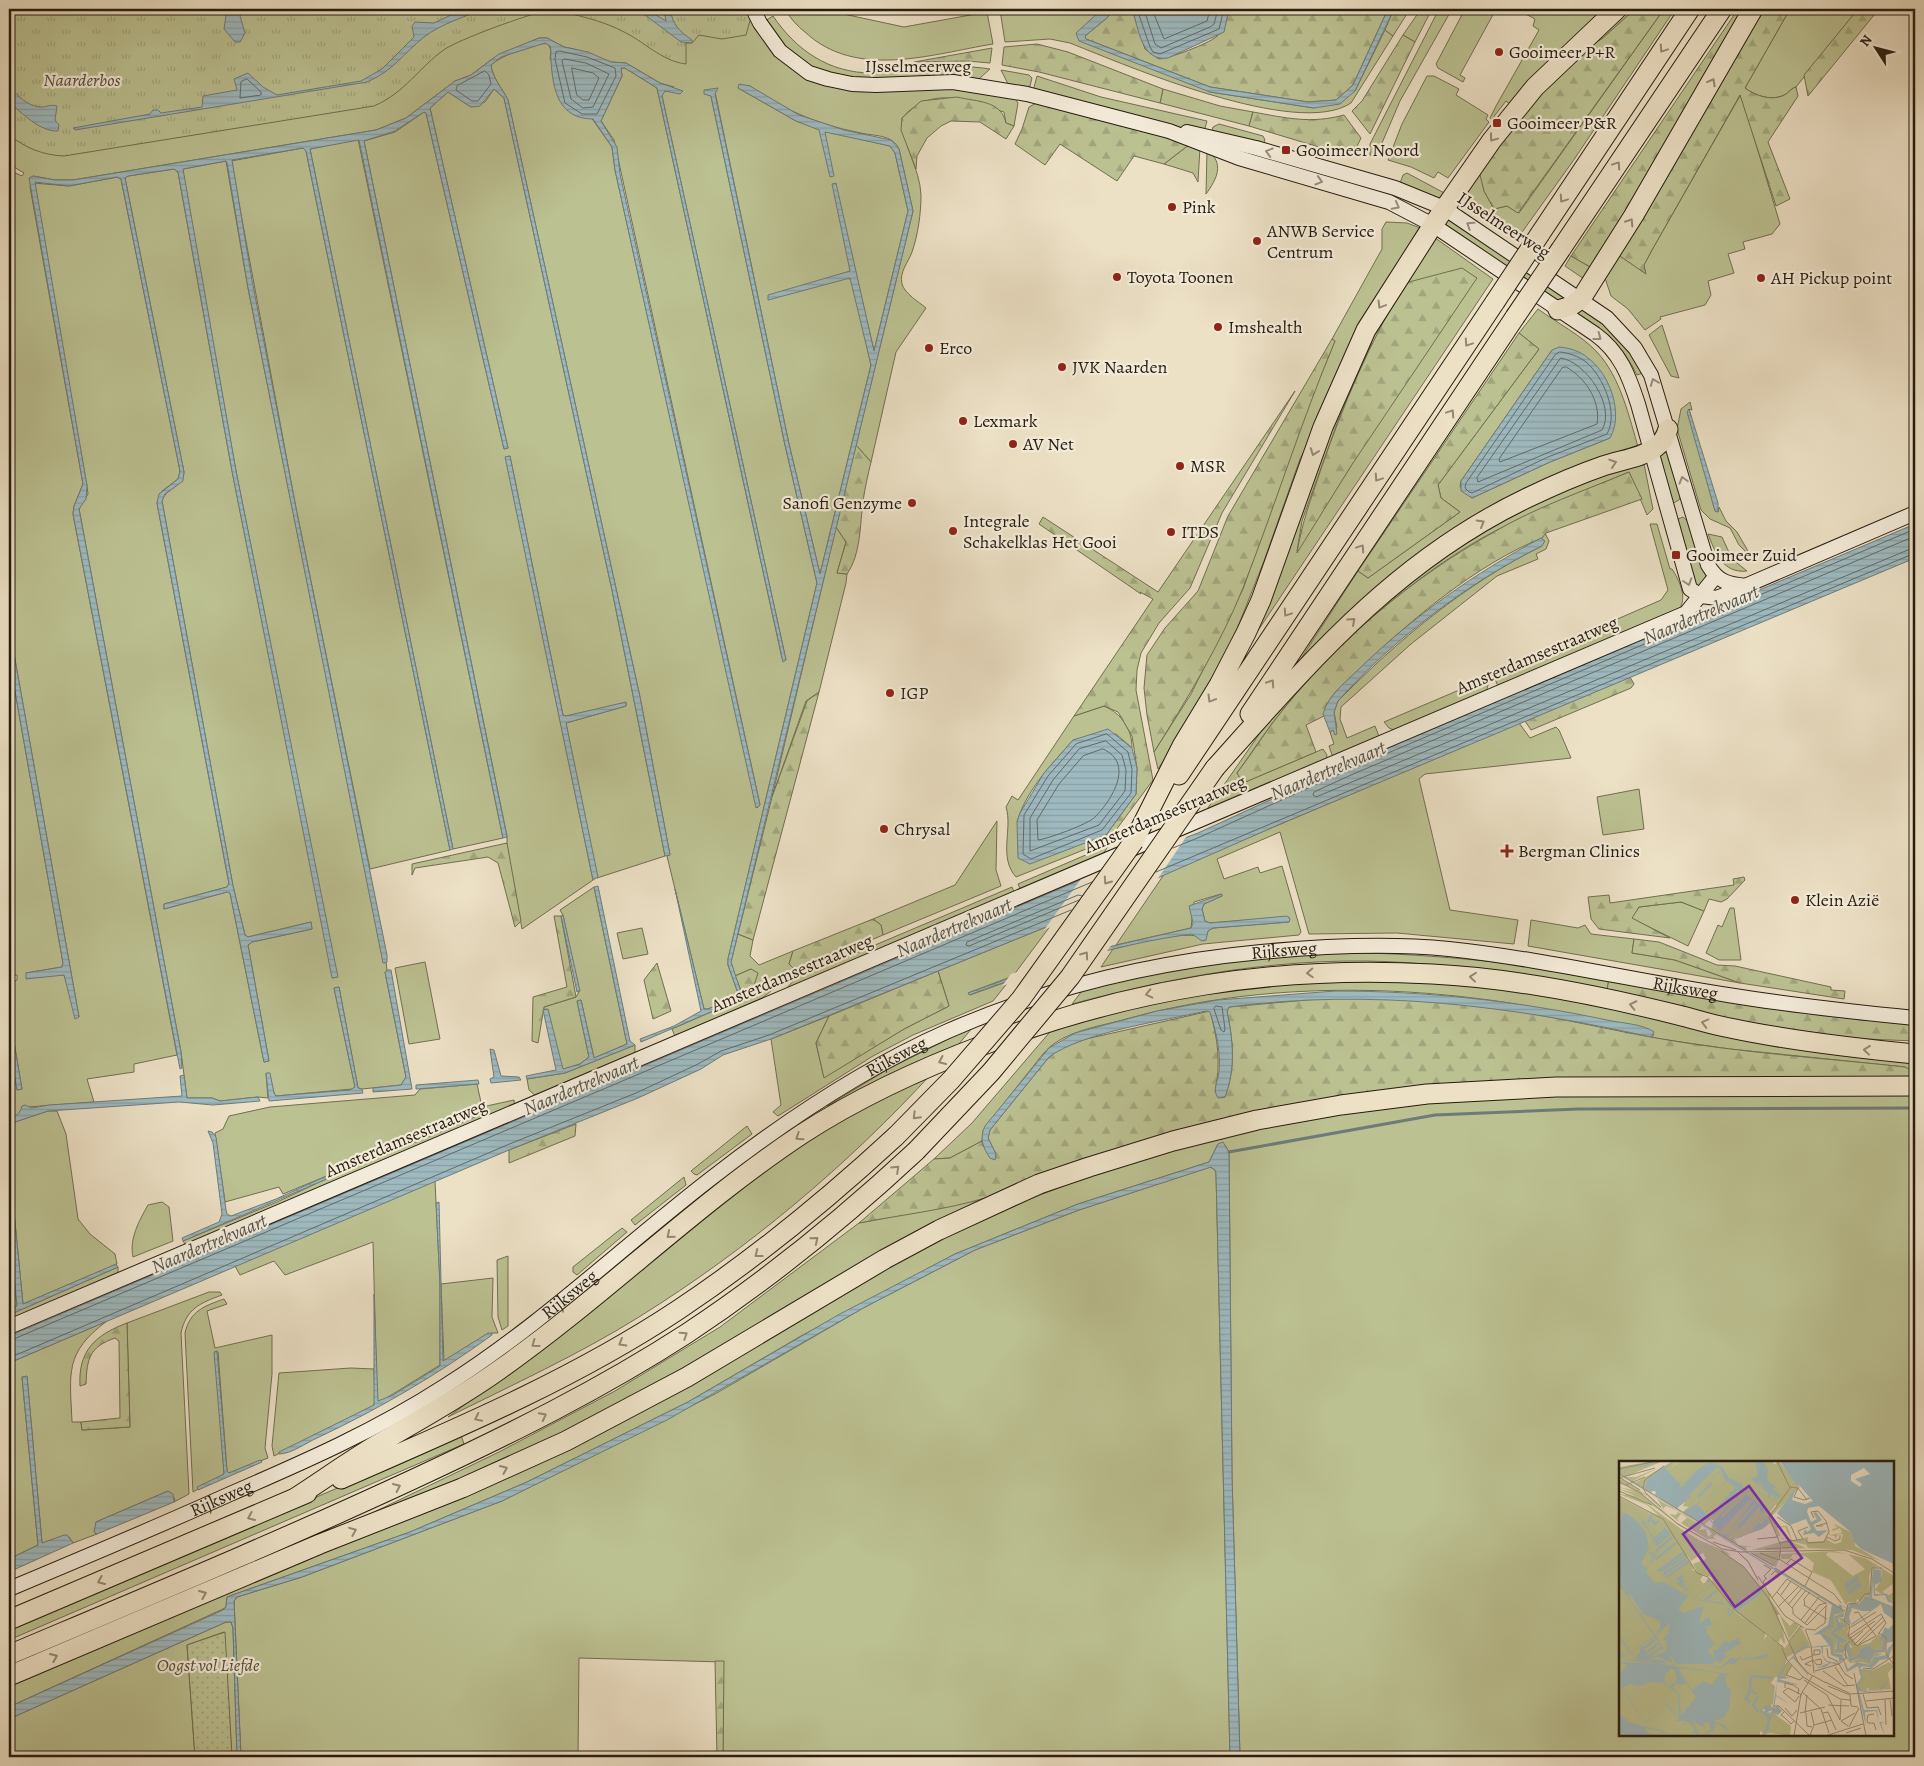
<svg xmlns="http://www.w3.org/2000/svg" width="1924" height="1766" viewBox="0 0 1924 1766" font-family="Alegreya,serif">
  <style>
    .grass { fill: #bcc192; stroke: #716e50; fill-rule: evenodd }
    .forest { fill: url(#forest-firs); stroke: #716e50 }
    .park { fill: url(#park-tufts); stroke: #716e50 }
    .garden { fill: url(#garden-dots); stroke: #716e50 }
    .water { fill: url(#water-rules); stroke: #6e7b79 }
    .pier { fill: #ece0c5 }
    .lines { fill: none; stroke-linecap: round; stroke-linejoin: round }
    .shore { stroke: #626b68; stroke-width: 1 }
    .stream { stroke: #6e7b79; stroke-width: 3 }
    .secondary-casing { stroke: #261c0f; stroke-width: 16 }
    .highway-casing { stroke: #261c0f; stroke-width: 21 }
    .secondary { stroke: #f3ebd9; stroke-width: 14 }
    .highway { stroke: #ece0c5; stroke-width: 19 }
    .highway-bridge-casing { stroke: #261c0f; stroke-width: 21; stroke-linecap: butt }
    .highway-bridge { stroke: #ece0c5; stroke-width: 19 }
    .oneway { stroke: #938873 }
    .oneway2 { stroke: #978e7e }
    .poi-dot { fill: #8f2418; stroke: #f3ebd9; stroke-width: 2 }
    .labels { text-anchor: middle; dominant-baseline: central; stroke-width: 4.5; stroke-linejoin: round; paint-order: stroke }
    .poi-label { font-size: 18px; fill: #261c0f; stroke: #f3ebd9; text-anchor: start }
    .street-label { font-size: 18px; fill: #261c0f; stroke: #f3ebd9 }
    .park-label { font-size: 18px; font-style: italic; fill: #534e36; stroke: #f3ebd9 }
    .water-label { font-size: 19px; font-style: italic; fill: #50534d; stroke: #f3ebd9 }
    .inset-river { fill: none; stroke: #9ebac0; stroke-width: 2.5 }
    .inset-road { fill: none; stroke: #9d927c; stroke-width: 1 }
    .view { fill: #7b2cbf; fill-opacity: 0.15; stroke: #7b2cbf; stroke-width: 2.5 }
    .inset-edge { fill: none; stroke: #261c0f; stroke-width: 2.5 }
  </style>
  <defs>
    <pattern id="forest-firs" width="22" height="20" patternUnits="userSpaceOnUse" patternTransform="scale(1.25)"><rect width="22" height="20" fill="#bcc192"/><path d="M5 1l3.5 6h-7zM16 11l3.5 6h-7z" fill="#a1a57d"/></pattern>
    <pattern id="park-tufts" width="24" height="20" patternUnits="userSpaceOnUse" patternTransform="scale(1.25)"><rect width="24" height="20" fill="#bcc192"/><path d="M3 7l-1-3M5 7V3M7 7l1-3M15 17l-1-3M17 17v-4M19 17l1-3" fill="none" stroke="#a1a57d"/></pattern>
    <pattern id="garden-dots" width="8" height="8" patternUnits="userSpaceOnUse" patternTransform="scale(1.25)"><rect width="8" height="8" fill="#bcc192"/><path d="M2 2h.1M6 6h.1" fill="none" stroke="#a1a57d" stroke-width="1.8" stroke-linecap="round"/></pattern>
    <pattern id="water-rules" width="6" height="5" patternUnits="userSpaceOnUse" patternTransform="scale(1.25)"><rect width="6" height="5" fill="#9ebac0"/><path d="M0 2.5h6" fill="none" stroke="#889fa4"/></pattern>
  </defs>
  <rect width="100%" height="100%" fill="#ece0c5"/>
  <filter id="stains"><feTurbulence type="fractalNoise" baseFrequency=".004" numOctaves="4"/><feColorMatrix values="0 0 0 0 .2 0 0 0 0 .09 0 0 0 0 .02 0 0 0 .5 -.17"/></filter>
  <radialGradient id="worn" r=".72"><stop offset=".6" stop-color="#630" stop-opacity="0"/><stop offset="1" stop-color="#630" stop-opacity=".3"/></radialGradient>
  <!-- grass -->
  <path class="grass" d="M484 9H637L692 31 747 9 803 72 1013 95 1018 103 1014 126 1006 123 1004 112C968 101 932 84 902 118 902 145 920 168 921 195 921 213 918 235 912 252 908 263 899 272 902 284 905 294 919 302 926 308L896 352 871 462 856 445 913 211 899 149C893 136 879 136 866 134 823 126 786 112 750 86L738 88 796 121 817 128 825 134 826 131 890 146 895 153 908 211 874 351 835 183 850 269 847 278 852 280 871 365 820 574 789 444 715 92 707 94 711 96 785 445 817 583 728 959V965L739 996 708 1009H704L667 856 670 855 640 697 508 100C502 88 492 77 491 65 499 57 537 41 548 44L551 50 550 59 612 147 615 170 757 808 760 805 614 140 601 121 622 76 621 68H625L657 88 782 658 786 660 662 96V93L674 87 660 83 626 63 611 62 574 49 564 47 547 38H539L492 59 471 75 455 81 406 118 376 130 73 180H55L33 176 30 187 83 484 74 506 73 514 177 1055 134 1064V1072L87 1079 94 1102 27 1107 16 1116 9 1118V1042L17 1090 22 1089 9 1013V983L17 980V975L9 976V657L63 963 62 967 26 973 64 975 79 1017 9 626V170L22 176 24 173 9 164V102Z
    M785 9H820L904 27 987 12 993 44C932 54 856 80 805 32 797 26 790 18 785 9Z
    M1006 9H1102L1101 11 1210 92 1314 108 1355 91 1385 30 1393 36 1351 103C1297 139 1128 66 1070 43L1050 39 1005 42 1000 10Z
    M1421 9H1432L1415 42 1403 35Z
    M1439 9H1452L1400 101 1376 157 1370 155V144Z
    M1465 9H1501L1495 11 1460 75 1465 78 1463 82 1438 68 1436 64Z
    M1516 9H1604L1553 57 1511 105 1506 101 1492 119 1490 118 1496 106 1539 30 1533 26 1535 19Z
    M1622 9H1635L1603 38 1569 61 1532 102 1480 170 1484 191 1494 209 1507 206 1519 213 1664 9H1675L1573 161 1520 235 1458 194 1509 124 1542 83Z
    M1790 9H1858L1796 87C1792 88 1790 91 1786 94 1773 102 1756 96 1745 88Z
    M773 16C796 50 829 73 872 73 890 73 907 68 925 67 947 65 969 66 990 69L979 79C962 77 944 75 926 76 876 80 830 88 788 51 779 43 772 31 765 21Z
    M1001 70 1029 75 1032 78 1029 90 1008 84Z
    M1037 76 1101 97 1207 121 1204 132 1156 122 1033 91Z
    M1427 76H1434L1459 89 1456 95 1488 115 1486 119 1489 122 1448 178 1438 172 1434 178 1411 167 1388 160 1402 124Z
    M494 89 504 98 612 590 665 856 597 878 566 723 626 706V703L566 716 563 715 510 456 506 457 593 880 522 929 507 848V836L364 141 395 132 424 112 426 113 504 449 508 448 430 108 448 92 471 107 485 102Z
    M1163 89 1220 106 1253 112 1249 126 1160 103Z
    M1741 94 1780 224 1772 234 1743 242 1745 249 1728 254 1734 273 1708 281 1711 295 1705 305 1660 317 1661 319 1645 330 1628 309 1611 296 1604 275 1617 254 1645 273 1644 265 1652 250Z
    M1219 124 1263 136 1265 140 1263 145 1211 134 1213 127Z
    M358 139 503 838 453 849 310 149Z
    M1190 144 1200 147 1198 182 1193 173 1164 164Z
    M303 148 306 151 450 850 370 869 296 508 231 161Z
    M1207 150C1225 163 1217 179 1206 194Z
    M226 161 248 288 384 963 386 962 387 970 385 972 406 1077 401 1085 362 1089 358 1088 339 987 334 988 355 1087 352 1089 276 1096 274 1093 269 1073 266 1074 268 1098 258 1097 220 1101 212 1098H187L181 1052 79 509 88 494 87 486 33 183 69 186 117 177 121 179 180 471 178 479 162 491 157 503 229 884 227 887 164 904V909L227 892 230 893 264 1062 269 1061 248 945 252 942 312 929 311 922 248 937 245 935 233 886 162 501C165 488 183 488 184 472L125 178 128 176 174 169 178 172 232 471 333 978 337 977 236 471 182 171 183 169Z
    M1407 173 1448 195 1437 199 1399 186 1403 175Z
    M1447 216 1569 296 1561 303 1443 225Z
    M1386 222 1407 223 1420 228 1300 459 1264 561 1233 639 1184 730 1158 769 1154 752 1191 694 1243 589 1307 408 1335 341 1332 339 1382 249V229Z
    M1431 235 1493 279 1245 650 1361 349ZM1372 343 1351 466 1297 551 1302 521 1339 418Z
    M1571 256 1592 268 1584 279 1565 266Z
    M1583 305 1607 324 1646 372 1637 375C1622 345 1606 330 1576 317L1574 310Z
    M1538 309C1557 323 1581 335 1597 352 1621 378 1629 417 1639 450L1520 497 1289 677 1358 571 1368 578 1460 512 1441 498 1438 485 1539 349 1519 333ZM1552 350 1610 438 1550 462 1472 498 1460 487 1461 481Z
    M1662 325 1679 378 1671 376 1649 335Z
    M1690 402 1692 410 1689 409 1715 511 1718 512 1719 507 1726 521 1737 532 1748 551 1747 553 1739 545 1730 528 1710 519 1701 510 1677 429 1681 409Z
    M1668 439 1683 491 1679 500 1670 505 1655 452Z
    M1640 463 1644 464 1653 509 1647 515 1629 472C1584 491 1539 508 1497 530 1421 569 1340 641 1286 706 1268 727 1253 751 1237 773L1243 783 1323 749 1327 755 1326 761 1203 815 1260 733 1302 681 1411 579 1477 533 1553 493Z
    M1683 517 1693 526 1706 576 1699 591 1694 587 1676 528 1678 519Z
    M1650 524H1657L1670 569H1672C1679 580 1687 596 1680 608L1501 687 1497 684 1493 674 1503 669 1661 600 1668 590Z
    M836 527 846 542 837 573 847 574 846 583 819 692 806 701 772 797Z
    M1545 533 1549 541 1546 549 1536 554 1538 559 1497 576 1411 644 1341 707 1340 719 1347 738 1375 726 1380 739 1336 757 1332 755 1329 746 1334 744 1330 732 1337 728 1334 712 1338 701C1398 640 1465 584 1542 546V538Z
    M1708 534 1722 537 1732 559 1747 571C1723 574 1715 552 1708 534Z
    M1485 679 1488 685 1486 693 1397 731 1389 728 1384 722Z
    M1104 706C1122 714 1132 729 1132 748L1116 734 1073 740C1052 764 1026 790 1017 822L1099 837 1113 834 1101 843 1016 877C998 857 1013 829 1006 807L1012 796 1018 800 1074 716Z
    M1519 723 1530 738 1556 727 1559 730 1571 758 1425 774 1419 779 1450 910 1518 920 1514 944 1397 933 1309 934 1280 832 1217 859 1224 879 1258 867 1260 873 1282 866 1301 932 1299 935 1203 944 1101 967 1113 949C1143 942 1176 931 1206 937L1208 931 1213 928 1289 922V917L1210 923 1205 921 1202 909 1204 904 1222 896 1221 894 1194 902 1191 928 1116 945 1165 873Z
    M1639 789 1644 829 1603 835 1597 797Z
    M997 821 996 870 1001 886 883 935 881 925 873 919 955 885Z
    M1109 845 1101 857 1021 891 1018 884Z
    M594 887 627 1044 594 1058 581 1000 577 1001 589 1057 580 1064 564 1069 560 1065 547 1009 544 1010V1007L576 997 579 992 563 915 560 910Z
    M1012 887 1015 894 784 991 795 979Z
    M1681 902 1704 911 1688 946 1631 918 1639 907Z
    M1730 908H1734L1741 960H1719L1706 953 1718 925 1722 927Z
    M1531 920 1578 928 1585 925 1591 934 1634 939 1632 953 1675 960 1740 983 1528 946Z
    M1051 925 1013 976 968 993 970 995 1009 981 993 1001 913 1035 873 1056 778 1116 773 1112 781 1105 771 1039 829 1016 816 1043 824 1077 904 1029 949 1006 938 971Z
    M642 928 648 954 623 959 617 933Z
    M738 934 753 940 750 956 759 965 793 951 789 964 796 971 756 1003 676 1039 672 1029 741 999 743 995H751V969L735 976 731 962Z
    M1322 952C1422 953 1511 961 1609 979L1607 990C1550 981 1492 971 1435 965 1311 952 1191 972 1072 1004L1082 991 1175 968Z
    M425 962 440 1039 409 1044 395 968Z
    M1310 978 1475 984 1915 1058V1080H1909L1905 1067 1730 1049 1660 1039 1651 1037 1654 1035C1488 987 1298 972 1130 1018 1106 1025 1075 1029 1055 1043 1043 1051 1036 1064 1027 1074 1012 1093 997 1112 983 1131L982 1141 950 1158 934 1159 972 1123 1055 1026 1164 997Z
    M973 1027 958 1045 827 1106 890 1068Z
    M635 1045V1054L538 1098 529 1090 527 1079 565 1073Z
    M934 1071C847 1166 748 1249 639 1317 578 1355 512 1385 448 1417L512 1370 731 1192 807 1139Z
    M477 1084 482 1107 514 1100 515 1108 187 1247 183 1241 277 1202 375 1156 283 1194 279 1187 225 1202 215 1133 223 1129 229 1116 270 1107 415 1095 420 1089Z
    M1915 1090V1757H1573V1752L1567 1754V1757H1240L1232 1477 1229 1152 1225 1145 1218 1144 1209 1162 1078 1204 955 1254 801 1336 688 1402 527 1482 410 1532 227 1597 226 1607 223 1609 9 1707V1685L368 1533 979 1219 1094 1174 1218 1137 1355 1110 1490 1097ZM1620 1462H1893V1735H1620Z
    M48 1111H57L66 1134 78 1219 90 1234 115 1254 117 1264 23 1304 9 1161V1124Z
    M747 1126 752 1134 697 1175 694 1174 691 1171Z
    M1210 1167 1215 1170 1216 1174 1230 1757H723V1662L579 1658 578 1757H241L234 1601 237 1597 302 1577 502 1501 715 1394 865 1307 975 1250 1079 1210Z
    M684 1177 686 1185 635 1225 631 1220Z
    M435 1181 440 1284V1365L380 1402 377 1399 373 1242 285 1275 274 1261 240 1275 235 1266Z
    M985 1199 597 1416 494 1465 318 1539 499 1452 615 1391 720 1327 859 1223Z
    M162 1202 169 1207 173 1241 133 1257C129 1239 139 1221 148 1205Z
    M9 1219 17 1307 9 1310Z
    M622 1228 627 1232 577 1275 573 1272V1267Z
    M508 1256V1326L502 1330 498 1317 497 1260Z
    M118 1267V1274L9 1323V1315Z
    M493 1278 492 1317 498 1333H492L444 1362 441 1284Z
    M209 1292H220L222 1295C200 1303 186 1309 181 1333L189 1494 174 1502 175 1499 168 1491 96 1522 95 1533 97 1534 73 1543 69 1537 42 1543 27 1377H22L38 1545 9 1559V1363L107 1321C64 1353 70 1373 72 1422H81L82 1430 130 1427 127 1323Z
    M224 1299 227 1304 207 1311 215 1348 272 1335V1374L265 1448 268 1458 229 1473 227 1471 218 1352 216 1351 224 1474 193 1492 185 1333C190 1311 204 1306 224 1299Z
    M351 1368 374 1369 375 1402 373 1406 274 1456 272 1446 279 1373Z
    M461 1435 464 1444 9 1640V1629Z
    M226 1622H231L233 1628 237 1757H232L224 1632 187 1645 195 1757H9V1719Z"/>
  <!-- forest -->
  <path class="forest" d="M1113 9H1132L1145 49 1159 59C1171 58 1207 44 1216 37 1225 30 1227 19 1229 9H1388L1353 85 1336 100 1308 102 1210 87 1086 39 1085 36 1108 17Z
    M1394 9H1410L1393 36 1385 30Z
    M1635 9H1664L1518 213 1507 206 1494 209 1484 191 1479 171 1532 102 1569 60 1603 38Z
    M1738 9H1745L1689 110 1592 268 1571 256Z
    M1760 9H1790L1745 88C1756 96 1773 102 1786 94 1790 91 1792 88 1796 87L1798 96 1768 142 1790 199 1776 206 1740 95 1652 250 1644 265 1646 274 1617 254Z
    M1858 9H1879L1808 96 1804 75Z
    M1403 35 1415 42 1370 134 1352 111 1362 101Z
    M1037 44 1068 52 1163 89 1160 103 1039 72 1002 65 1004 47Z
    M992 48 990 63 967 61 914 62Z
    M957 97C977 102 1001 100 1006 123L1014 126 1006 139 980 122 951 121 941 126 927 138 917 156 916 169 901 130 902 118 921 101Z
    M1038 102 1190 144 1164 164 1134 156 1117 181 1060 144 1045 165 1015 144 1022 129 1029 107Z
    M1253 112C1286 118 1311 124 1344 115L1361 138 1352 157 1249 126Z
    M1462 268 1477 278 1351 466 1297 553C1302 522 1311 499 1321 469 1343 405 1370 342 1405 283Z
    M1519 333 1539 349 1438 485 1441 498 1460 512 1368 578 1358 571Z
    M1332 339 1335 341C1301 422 1275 506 1243 588 1221 643 1186 701 1154 752L1147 715 1144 688 1147 655 1165 628 1198 591 1228 516Z
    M1295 391 1222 513 1190 588 1159 623 1141 653 1137 670 1136 690 1153 780 1113 834 1106 835 1136 794 1137 768 1132 736 1118 712 1104 706 1074 716 1153 599 1140 592 1141 594 1039 524 1043 517 1158 592Z
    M856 445 871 462C868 474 865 488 863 501 860 524 861 554 847 574L837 573 846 542 836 527Z
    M1629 472 1642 499 1546 533 1542 538C1477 564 1409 621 1360 669 1348 680 1323 699 1324 716L1306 725 1316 752 1243 783 1237 773C1254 751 1268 727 1286 706 1343 636 1415 576 1494 532 1536 507 1584 491 1629 472Z
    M1630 677 1634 684 1631 688 1531 730 1525 721Z
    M819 692 753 940 738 934 772 797 807 701Z
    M507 843 521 921 515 927 498 863 488 857 415 868 412 875V864Z
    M1744 877 1745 880 1727 899 1721 902 1709 899 1704 911 1681 902 1639 907 1632 918 1670 938 1599 929 1591 919 1588 897 1609 895 1610 903 1734 885 1733 879Z
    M554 916H561L576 997 544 1007 538 1043 532 1041 533 997 567 987Z
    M873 919 881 925 883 935 796 971 789 964 793 951Z
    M1634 939 1659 942 1717 965 1735 966 1831 987V990L1845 991 1844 999 1740 983 1675 960 1632 953Z
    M657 963 671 1011 653 1019 644 980Z
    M751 969 758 973 751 995H743L735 976Z
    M938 971 949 1006 904 1029 824 1078 816 1043 829 1016Z
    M1609 979 1915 1023V1041L1842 1038 1735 1020 1607 990Z
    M1329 998C1383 998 1437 1000 1491 1007 1548 1015 1604 1029 1662 1039 1742 1053 1824 1058 1905 1067L1911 1070 1909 1080C1696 1079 1482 1066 1272 1108 1216 1119 1160 1134 1106 1153 1066 1167 1026 1186 985 1198 945 1210 900 1215 859 1223L934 1159 950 1158 982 1141 983 1146 996 1154 988 1138 990 1130 1049 1057 1061 1048 1086 1039 1210 1011C1218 1040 1221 1063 1215 1092L1222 1098 1225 1097C1236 1067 1233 1041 1227 1011L1229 1007Z
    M576 1124 575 1136 509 1163V1150Z
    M127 1323 130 1427 82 1430 81 1422 120 1418 119 1341 115 1338C89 1347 87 1359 86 1384L80 1386C78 1351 95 1335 127 1323Z
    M715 1661H724L723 1757H717Z"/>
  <!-- park -->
  <path class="park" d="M9 9H747L751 17 746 35 722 39 699 35 692 43H686V64C661 61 644 41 622 31 607 23 588 18 572 14 561 11 548 11 538 13 518 18 461 39 445 49 418 68 406 92 374 106L64 156C42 155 26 148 9 135Z"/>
  <!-- garden -->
  <path class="garden" d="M225 1632 232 1757H195L187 1645Z"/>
  <!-- water -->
  <path class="water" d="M227 9H258L256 13 243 12 240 16 245 33 240 42H235L224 29Z
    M464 9H484C464 17 441 24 424 37 403 54 393 71 367 82L75 130 73 128 150 114 153 110H158L161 113 202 107 203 96 237 90 234 79 248 73 263 87 277 95 361 81 382 69 414 37 412 26 415 22 434 23Z
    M637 9H646L666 21 664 9H670C673 25 679 31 692 40V43L681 42Z
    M1102 9H1113L1108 17 1085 36 1086 39 1210 87 1308 102 1336 100 1353 85 1388 9H1394L1355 91 1340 104 1314 108 1210 92 1079 41 1076 33Z
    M1132 9H1229L1224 32 1168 58C1141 62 1139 29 1132 9Z
    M539 38H547L564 47 588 52 611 62 626 63 660 83 683 91 680 94 665 91 662 96 786 660 783 662 657 88 625 68H621L622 76 601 121 617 147 620 174 760 805 756 808 615 170 612 147 593 119C559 119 553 91 551 61 550 56 552 51 550 46L545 43 501 57 491 65C492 77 502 88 508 100L640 697 670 855 665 856 612 590 504 98 494 89 480 106 471 107 448 92 430 108 508 448 504 449 426 113 424 112 395 131 364 141 507 837 503 838 359 140 310 149 453 849 450 850 306 151 303 148 232 160 252 280 296 508 387 955V962L383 963 248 288 227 163 226 161 183 169 236 471 338 977 332 978 232 471 178 172 174 169 128 176 125 178 184 472 183 481 165 494 162 501 233 886 245 935 248 937 311 922 312 929 252 942 248 945 269 1061 264 1062 230 893 227 892 164 909V904L227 887 229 883 157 503 159 494 178 479 180 471 121 179 117 177 69 186 35 182 87 486 86 499 79 509 181 1052 182 1068 180 1069 73 514 74 506 83 484 29 178 33 176 55 180H73L376 130 406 118 455 81 471 75 499 54Z
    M739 84 750 86 799 115 844 130 891 140 899 149 913 211 731 962 743 998 641 1042 640 1039 674 1026 701 1011 675 889 704 1009H708L739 996 728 965V959L817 583 785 445 711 96 704 94V90L718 88 715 94 789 444 820 574 871 365 850 278 768 300V295L850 271 832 184 836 183 874 351 908 211 895 153 890 146 825 132 834 176 830 177 819 130 796 121 738 88Z
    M9 86C17 95 27 106 40 107 47 107 51 104 57 106L55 120 59 125 58 131C40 132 22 113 9 102Z
    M1559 347C1570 348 1580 351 1588 358 1610 374 1624 414 1610 438L1550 462 1472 498 1461 491V481L1552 350Z
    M1689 409 1718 503V512L1715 511 1687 412Z
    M510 456 563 715 566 716 626 702V706L566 723 598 877 593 880 505 457Z
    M1915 524V558L1278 825 1051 925 771 1039 723 1055 701 1069 638 1098 509 1150 9 1363V1336L1139 855 1198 833 1346 765Z
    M1541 538 1545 541 1542 546C1470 581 1391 641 1338 701L1334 712 1337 734 1335 735 1333 730 1330 732 1323 714C1328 695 1348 680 1361 667 1415 615 1475 573 1541 538Z
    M9 626 79 1017 75 1019 64 975 26 979V973L62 967 63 963 9 657Z
    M1108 729 1132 748 1137 768 1136 794 1106 835 1030 864 1018 858 1017 822 1020 813 1044 773 1073 740Z
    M598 886 630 1041 635 1045 565 1073 527 1079 526 1076 556 1070 543 1010 548 1009 563 1069 580 1064 589 1057 577 1001 581 1000 594 1058 627 1044 594 887Z
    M1222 894V896L1204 904 1202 909 1205 921 1210 923 1287 916 1290 919 1289 922 1213 928 1208 931 1206 940 1202 941 1192 934C1116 944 1042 968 969 995L968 993 1078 954 1191 928 1193 923 1189 906Z
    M563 915 580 991 577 992 561 916Z
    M387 970H391L412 1089 373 1092V1088L401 1085 406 1077 385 972Z
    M339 987 358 1088 362 1089 363 1093 269 1101 266 1073H270L274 1093 276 1096 350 1090 355 1087 334 988Z
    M1335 991C1427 991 1517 1001 1607 1020 1620 1023 1644 1024 1654 1032L1651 1037C1511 1006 1372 988 1229 1007L1227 1011C1233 1041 1236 1067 1225 1097L1218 1098C1212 1090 1218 1081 1219 1072 1221 1051 1216 1032 1210 1012L1206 1011C1163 1021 1083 1032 1049 1057L990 1130 988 1138 996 1154 995 1160 990 1158C983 1148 979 1138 985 1126L1049 1048 1075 1033 1157 1011 1218 1000Z
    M9 1013 22 1089 17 1090 9 1042Z
    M490 1049 494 1050 501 1076 519 1077 521 1080 491 1083 490 1079 494 1077Z
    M184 1075 187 1098H212L220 1101 258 1097 260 1101 213 1105 179 1102 48 1111 9 1124V1118C16 1116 20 1114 22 1106L25 1105 32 1108 49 1105 182 1096 180 1076Z
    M478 1080 479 1084 416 1089V1085Z
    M482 1111 483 1112 480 1115 385 1155 382 1153Z
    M208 1131 212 1132 216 1137 226 1210 227 1214 231 1216 276 1199 373 1155 375 1158 183 1241 182 1238 219 1222 222 1214 213 1143Z
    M1223 1142 1229 1152 1232 1477 1240 1757H1230L1216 1174 1215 1170 1211 1167 1079 1210 975 1250 865 1307 667 1420 502 1501 302 1577 237 1597 234 1601 241 1757H237L233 1628 231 1622H226L9 1719V1707L223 1610 226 1607 227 1597 410 1532 527 1482 688 1402 838 1315 955 1254 1078 1204 1209 1162 1218 1144Z
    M9 1161 23 1304 116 1264 118 1267 9 1315V1310L17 1306 9 1219Z
    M439 1202 443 1361 488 1333H492V1335C437 1375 379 1409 317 1438 306 1443 291 1454 279 1454V1452L374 1405V1294L378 1401 393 1395 440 1366V1284L436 1203Z
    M217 1351 227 1471 229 1473 260 1460 262 1462 198 1490 197 1487 224 1474 214 1352Z
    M27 1376 42 1543 64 1535H67L73 1543 9 1572V1559L38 1545 22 1377Z
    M168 1491 173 1494 174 1502 97 1534 94 1532 96 1522Z"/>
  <!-- pier -->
  <path class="pier" d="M1188 834 1157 880 1044 930 1081 879 1138 853Z
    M1113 943 1105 954 1002 986 1011 974Z"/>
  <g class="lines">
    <!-- shore -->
    <path class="shore" d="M1137 9 1150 47 1153 52 1160 54 1219 29 1224 9
      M1144 9 1155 44 1161 48 1210 27 1214 24 1218 9
      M1152 9 1164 39 1207 21 1210 9
      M560 51 587 57 615 68 616 76 597 114H582L565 103 555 59 556 52Z
      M565 59 586 63 609 74 593 107 583 108 571 99 562 61Z
      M572 68 593 73 599 78 589 100H583L577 95Z
      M485 71 489 75 491 84 478 101H472L456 90 457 86Z
      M247 79 261 92V95L240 98 241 82Z
      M1560 352C1569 353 1578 356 1586 362 1603 376 1619 413 1607 434L1548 457 1472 493 1469 492 1465 488 1466 483 1555 355Z
      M1561 358C1586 362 1616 406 1602 430L1478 482 1477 478Z
      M1566 367C1585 377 1601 401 1597 424L1500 462 1499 459 1562 368Z
      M1915 536 1351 775 1314 792 1313 795 1316 797 1915 547
      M1107 734 1128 752 1132 769 1131 793 1102 830 1031 859 1023 854 1024 815 1048 776 1076 744Z
      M1106 741 1122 755 1126 770 1125 791 1099 825 1030 851V818L1053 780 1079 749Z
      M1103 749C1135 763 1112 800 1095 817 1089 824 1047 839 1038 840L1037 820 1059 784 1083 756Z
      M1173 848 1200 837 1348 770 1915 529
      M1156 872 1915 553
      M1079 900 969 946 966 945 967 942 1078 895 1082 896
      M1216 1006 1222 1007 1225 1029 1224 1032 1221 1030 1214 1009Z
      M9 1341 1092 882
      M9 1358 507 1145 636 1093 698 1064 721 1051 769 1035 1071 910"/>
    <!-- stream -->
    <path class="stream" d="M1229 1152 1435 1115 1578 1109 1915 1108"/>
    <!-- secondary casing -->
    <g class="secondary-casing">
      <g id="secondary">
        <path d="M753 9 760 23 780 51 809 73 828 79 852 84 876 85 953 82 1027 94 1169 131 1239 158 1389 202 1433 225 1595 334C1620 352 1629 376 1638 404L1690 589 1701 596 1717 598 1915 513"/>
        <path d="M1187 132 1256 148 1395 188 1444 208 1607 318 1635 348 1651 375 1708 565C1718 582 1728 584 1746 586"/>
        <path d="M9 1327 1686 613 1715 577"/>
        <path id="s1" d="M9 1589C83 1558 157 1527 230 1494 304 1462 377 1430 445 1386 540 1326 620 1249 709 1180 782 1123 862 1069 948 1031 1046 988 1155 962 1261 952 1323 946 1388 943 1449 949 1543 959 1635 981 1728 995 1790 1005 1853 1012 1915 1018"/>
      </g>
    </g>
    <!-- highway casing -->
    <g class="highway-casing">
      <path id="highway" d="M1540 234 1690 9
        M1561 249 1722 9
        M1558 310 1571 306 1581 299 1634 215 1753 9
        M1250 714 1515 317
        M1215 768C1310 662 1395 561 1527 498 1552 486 1577 475 1603 466 1620 460 1642 458 1656 447 1662 443 1666 436 1668 429
        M1179 775 1495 302
        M1134 841 1182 746 1219 685 1246 633 1261 600 1323 427 1366 330 1433 225 1492 140 1535 87 1617 9
        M341 1479C456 1429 574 1379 678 1310 756 1258 828 1199 896 1136
        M295 1498C323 1480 349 1461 378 1444 419 1420 460 1398 499 1370 604 1296 695 1205 802 1134 859 1097 922 1068 986 1044 1131 989 1276 965 1432 974 1514 978 1598 995 1678 1015 1695 1019 1712 1025 1730 1028 1791 1041 1853 1048 1915 1054
        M9 1620 307 1493
        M9 1655C146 1597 283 1540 418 1477 510 1434 601 1389 686 1334 768 1280 844 1218 916 1151
        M9 1676 320 1544 462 1488 566 1441 687 1377 885 1259 939 1230 1039 1184 1089 1167 1173 1141 1257 1120 1341 1105 1427 1094 1556 1087 1915 1086"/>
    </g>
    <!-- secondary -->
    <use href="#secondary" class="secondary"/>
    <!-- highway -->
    <use href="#highway" class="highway"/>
    <!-- highway-bridge casing -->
    <g class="highway-bridge-casing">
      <path id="highway-bridge" d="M1495 302 1540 234
        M1515 317 1561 249
        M896 1136 951 1080 1021 999 1134 841
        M916 1151 991 1072 1070 977 1215 768"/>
    </g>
    <!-- highway-bridge -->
    <use href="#highway-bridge" class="highway-bridge"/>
  </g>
  <!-- one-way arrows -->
  <defs><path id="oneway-chevron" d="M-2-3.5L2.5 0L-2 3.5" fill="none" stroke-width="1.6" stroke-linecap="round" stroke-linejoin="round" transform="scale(1.25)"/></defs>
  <g class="oneway">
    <use href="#oneway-chevron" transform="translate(1663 49) rotate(124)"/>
    <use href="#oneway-chevron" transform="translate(1712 82) rotate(-61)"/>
    <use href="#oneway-chevron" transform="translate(1493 138) rotate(127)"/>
    <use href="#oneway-chevron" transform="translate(1617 165) rotate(-56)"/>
    <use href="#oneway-chevron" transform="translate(1563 199) rotate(124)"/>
    <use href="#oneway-chevron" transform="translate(1630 222) rotate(-57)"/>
    <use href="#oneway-chevron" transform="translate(1381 305) rotate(121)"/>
    <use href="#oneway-chevron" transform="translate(1468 343) rotate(124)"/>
    <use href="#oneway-chevron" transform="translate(1451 413) rotate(-56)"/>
    <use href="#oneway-chevron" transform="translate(1314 452) rotate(110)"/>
    <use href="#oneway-chevron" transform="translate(1613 463) rotate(-18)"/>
    <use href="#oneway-chevron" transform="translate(1378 478) rotate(124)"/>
    <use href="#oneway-chevron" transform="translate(1481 523) rotate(-30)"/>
    <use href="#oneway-chevron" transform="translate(1361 548) rotate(-56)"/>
    <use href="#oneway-chevron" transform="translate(1287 613) rotate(124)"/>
    <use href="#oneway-chevron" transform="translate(1352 621) rotate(-42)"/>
    <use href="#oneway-chevron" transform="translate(1271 683) rotate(-56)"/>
    <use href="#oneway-chevron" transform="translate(1211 699) rotate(121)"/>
    <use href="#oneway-chevron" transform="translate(1107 881) rotate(125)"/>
    <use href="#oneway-chevron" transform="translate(1085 955) rotate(-55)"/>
    <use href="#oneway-chevron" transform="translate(1310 973) rotate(177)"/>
    <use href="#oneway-chevron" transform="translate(1473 977) rotate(-174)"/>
    <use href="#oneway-chevron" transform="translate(1149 994) rotate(167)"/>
    <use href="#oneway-chevron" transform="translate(1633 1005) rotate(-168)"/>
    <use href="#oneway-chevron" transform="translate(1705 1023) rotate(-165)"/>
    <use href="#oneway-chevron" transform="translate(1867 1050) rotate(-174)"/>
    <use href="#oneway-chevron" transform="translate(942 1061) rotate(156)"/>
    <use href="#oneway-chevron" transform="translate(916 1116) rotate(135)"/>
    <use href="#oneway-chevron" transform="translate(799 1137) rotate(146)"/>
    <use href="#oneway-chevron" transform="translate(896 1169) rotate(-43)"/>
    <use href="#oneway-chevron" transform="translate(670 1235) rotate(140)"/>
    <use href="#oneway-chevron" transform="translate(815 1240) rotate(-39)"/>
    <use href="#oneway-chevron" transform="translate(758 1254) rotate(142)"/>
    <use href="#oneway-chevron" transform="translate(684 1335) rotate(-33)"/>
    <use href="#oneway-chevron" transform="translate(622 1343) rotate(150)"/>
    <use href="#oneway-chevron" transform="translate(535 1344) rotate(144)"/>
    <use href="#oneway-chevron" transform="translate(543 1416) rotate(-27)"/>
    <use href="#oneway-chevron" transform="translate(478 1418) rotate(154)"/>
    <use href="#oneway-chevron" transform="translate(504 1469) rotate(-24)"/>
    <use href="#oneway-chevron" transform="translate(397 1487) rotate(-25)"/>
    <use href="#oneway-chevron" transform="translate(251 1517) rotate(157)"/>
    <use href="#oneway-chevron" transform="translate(353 1531) rotate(-22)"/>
    <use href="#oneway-chevron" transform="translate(101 1581) rotate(157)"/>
    <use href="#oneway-chevron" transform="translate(203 1594) rotate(-23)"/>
    <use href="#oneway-chevron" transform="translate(54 1657) rotate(-23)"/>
  </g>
  <g class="oneway2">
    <use href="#oneway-chevron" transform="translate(1269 152) rotate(-164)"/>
    <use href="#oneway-chevron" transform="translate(1319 181) rotate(17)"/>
    <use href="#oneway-chevron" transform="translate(1396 206) rotate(28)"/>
    <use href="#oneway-chevron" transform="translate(1470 225) rotate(-147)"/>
    <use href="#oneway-chevron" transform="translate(1598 337) rotate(37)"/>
    <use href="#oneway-chevron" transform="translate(1654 382) rotate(-111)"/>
    <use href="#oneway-chevron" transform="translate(1683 480) rotate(-106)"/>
    <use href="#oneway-chevron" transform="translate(1688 582) rotate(72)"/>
  </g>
  <!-- markers -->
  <g class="poi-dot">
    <circle cx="1499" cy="52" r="5"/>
    <rect x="1492" y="118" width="10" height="10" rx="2.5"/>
    <rect x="1281" y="145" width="10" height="10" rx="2.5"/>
    <circle cx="1172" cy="207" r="5"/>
    <circle cx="1257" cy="241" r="5"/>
    <circle cx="1117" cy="277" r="5"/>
    <circle cx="1761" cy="278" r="5"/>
    <circle cx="1218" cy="327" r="5"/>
    <circle cx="929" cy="348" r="5"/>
    <circle cx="1062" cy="367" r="5"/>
    <circle cx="963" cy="421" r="5"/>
    <circle cx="1013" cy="444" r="5"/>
    <circle cx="1180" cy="466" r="5"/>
    <circle cx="912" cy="503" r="5"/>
    <circle cx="953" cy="531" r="5"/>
    <circle cx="1171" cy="532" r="5"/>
    <rect x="1671" y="550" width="10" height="10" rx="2.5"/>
    <circle cx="890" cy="693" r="5"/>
    <circle cx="884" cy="829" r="5"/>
    <path d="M1504.5 843.5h5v5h5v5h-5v5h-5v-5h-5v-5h5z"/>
    <circle cx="1795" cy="900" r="5"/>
  </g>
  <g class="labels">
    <!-- poi labels -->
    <g class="poi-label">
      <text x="1509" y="52">Gooimeer P+R</text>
      <text x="1507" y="123">Gooimeer P&amp;R</text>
      <text x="1296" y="150">Gooimeer Noord</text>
      <text x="1182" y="207">Pink</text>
      <text x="1267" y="231">ANWB Service<tspan x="1267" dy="21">Centrum</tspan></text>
      <text x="1127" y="277">Toyota Toonen</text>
      <text x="1771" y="278">AH Pickup point</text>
      <text x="1228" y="327">Imshealth</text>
      <text x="939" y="348">Erco</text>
      <text x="1072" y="367">JVK Naarden</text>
      <text x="973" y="421">Lexmark</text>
      <text x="1023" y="444">AV Net</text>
      <text x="1190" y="466">MSR</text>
      <text x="902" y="503" text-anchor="end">Sanofi Genzyme</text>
      <text x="963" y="521">Integrale<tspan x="963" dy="21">Schakelklas Het Gooi</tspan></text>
      <text x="1181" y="532">ITDS</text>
      <text x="1686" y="555">Gooimeer Zuid</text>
      <text x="900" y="693">IGP</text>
      <text x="894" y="829">Chrysal</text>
      <text x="1518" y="851">Bergman Clinics</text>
      <text x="1805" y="900">Klein Azië</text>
    </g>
    <!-- street labels -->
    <g class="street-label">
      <text x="918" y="66">IJsselmeerweg</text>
      <text transform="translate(1504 225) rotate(33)">IJsselmeerweg</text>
      <text transform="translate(1537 655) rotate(-23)">Amsterdamsestraatweg</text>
      <text transform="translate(1165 814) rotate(-23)">Amsterdamsestraatweg</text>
      <text stroke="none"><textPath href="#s1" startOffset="1446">Rijksweg</textPath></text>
      <text transform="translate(792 973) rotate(-23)">Amsterdamsestraatweg</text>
      <text stroke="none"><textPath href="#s1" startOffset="1851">Rijksweg</textPath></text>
      <text stroke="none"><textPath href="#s1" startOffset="1041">Rijksweg</textPath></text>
      <text transform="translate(406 1138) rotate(-23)">Amsterdamsestraatweg</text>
      <text stroke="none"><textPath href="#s1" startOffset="636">Rijksweg</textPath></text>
      <text stroke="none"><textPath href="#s1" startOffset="231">Rijksweg</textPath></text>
    </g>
    <!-- park labels -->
    <g class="park-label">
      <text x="82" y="80">Naarderbos</text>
      <text x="208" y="1665">Oogst vol Liefde</text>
    </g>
    <!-- water labels -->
    <g class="water-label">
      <text transform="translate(1701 615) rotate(-23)">Naardertrekvaart</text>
      <text transform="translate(1328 771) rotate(-23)">Naardertrekvaart</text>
      <text transform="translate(954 928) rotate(-23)">Naardertrekvaart</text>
      <text transform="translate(581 1086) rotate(-23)">Naardertrekvaart</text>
      <text transform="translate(209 1244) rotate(-23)">Naardertrekvaart</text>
    </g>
  </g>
  <!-- overview -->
  <g transform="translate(1619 1461)">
    <rect width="275" height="275" fill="#ece0c5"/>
    <path d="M34 0H44L6 16H17L39 7 14 20 16 22 54 0H57L53 3 62 0 49 8 67 0H123L129 10 137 15 130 0H132L138 3 141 24 157 35 147 47 150 53 158 45 155 42 163 29 161 27 160 32 151 25H155L148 19 146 0 156 3 160 0 181 26 152 56 159 65H168L173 79H184L189 84 188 87V84L171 80 187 87 163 89V85L161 84 162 93 215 90 246 97 275 115V122L263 131 270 134 275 131V140L256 129 263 118V110L260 106 253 107 250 115 251 136 246 134 239 143 241 140 238 138 237 142 229 141 227 144 212 119 193 111 195 102 186 95 174 93 171 98H162L161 93 157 106 132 92 161 91V89H133L172 78 166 66 158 67 162 77 167 78H163L161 75 156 76 158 73 151 62 144 68 115 78 119 84 134 86H127L128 90 86 65 92 68 95 60 92 58 85 64 64 51 70 46 64 45 66 41 58 47 63 51 41 38 49 34 58 23 45 34 35 30 40 23 32 32 40 37 0 13V6ZM209 91 229 93 246 108 234 115 207 94ZM3 18 34 38 47 52 28 35 22 32 56 61 89 81 59 64 40 49 19 36 62 68 80 79 108 91 112 95 105 92 124 105 142 126 128 100 120 93 112 92 120 93 129 100 122 93 129 99 141 124 154 135 151 134V138L162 154 158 153 164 169 166 181 165 183 162 177 159 182 147 172 143 176 145 180 148 175 166 187 182 166 191 184 168 196 166 205 169 201 172 204 166 217 145 214V203L131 204 127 191 139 172 124 156 116 150 112 154 108 149 110 146 103 142 73 139 61 125 29 106 26 97 29 92H36L34 77 49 67 43 58 36 63 31 58 35 53 0 36 40 55 28 44 0 33 16 35 0 28 17 32 0 26 19 30 0 21ZM84 92 87 98 74 103 79 112 92 116 94 121 89 117 85 123 81 119 84 114 74 110 68 94 72 100ZM38 38 57 49 47 45 44 48 50 53 57 54 59 51 83 65 80 69 87 68 89 76 93 73 89 68 98 73 94 76 97 78H88L65 64 62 62 68 57 62 53 58 58 60 61 45 49ZM219 156 224 157 231 165 228 171 239 185 251 182 260 173 264 179 263 189 253 188 252 184 240 188 241 192 233 197 230 188 233 186 230 181 226 190 219 188 220 183 229 180 215 172 223 166 226 169ZM270 201 275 205 269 212 268 208 272 228 250 229 249 226 247 230 240 229 239 222 243 216 240 210H253Z" fill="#bcc192" fill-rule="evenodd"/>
    <path d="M215 63 234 72 236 85 261 100 233 89 189 87 185 77 189 76V81L204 80 209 76 208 79 216 83 222 81 224 73H219L216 79V75L210 74 211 70V74L223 72 221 67 214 70 213 68 218 67ZM223 148 226 152 216 154 218 165 211 172 218 179 216 188 225 192 233 201 240 197 252 200 256 192 264 193 256 196 251 204 243 201 231 202 223 192H214V178L204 172 213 166 214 153Z" fill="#bcc192"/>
    <path d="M63 0H89L62 22 49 8ZM91 0H153L167 30 149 54 144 45 126 31 125 23 116 21 103 4ZM0 36 37 55 36 58H43L75 107 72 111 76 109 84 114 81 119 84 123 91 119 113 148 146 174 145 179 148 175 162 188 167 200 161 204 163 206 152 222 156 225 154 243 142 250 154 252 172 265 171 275 151 272 142 275 144 272 141 270V275H0ZM191 95 221 119 231 139 227 141 211 118 194 111 198 102ZM181 166 191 186 176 193 170 181Z" fill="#bcc192"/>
    <path d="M161 154 171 165 175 161 180 165 170 178Z" fill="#bcc192"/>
    <path d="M43 0 27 5 9 8 4 14 26 27 29 18 45 6 56 0 46 7 60 22 65 21 60 23 63 26 78 9 91 1 103 6 110 17 123 23 125 32 144 46 145 53 127 72 145 52 142 51 121 75 131 72 146 54 140 62 143 64 147 55 149 63 147 65 113 80 105 75 103 73H107L106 76 111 71 108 77 137 44 135 43 113 67 133 41 111 65 133 41 131 38 101 70 102 72 88 56 82 61 86 64 64 51 75 41 73 39 67 44 73 39 71 36 58 47 63 51 33 32 36 34 37 30H30L3 14 8 8ZM98 6 102 8 73 37 102 9 103 13 94 22 103 13 105 17 93 29 105 17 107 20 81 46 78 44 82 40 65 51 75 41 70 34ZM108 20 110 22 95 38 110 22 113 24 100 38 113 24 117 26 90 55 93 52 94 56 118 30 124 28V31L94 61 86 53 100 38 86 52 81 46ZM124 31 127 34 117 44 103 57 101 56ZM141 45V52L120 76 113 80 115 75 111 79 108 77 119 66 121 68 116 73ZM136 0H142L148 5 146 7 149 8 148 19 157 26 156 28 150 24 161 34 160 37 150 31 138 19 141 25 146 28 157 36 156 38 153 41 156 36 154 34 150 35 152 38 139 32 135 35 139 31 149 36 150 33 132 18 139 14ZM161 0H275V103L242 88 235 81 233 72 200 45 189 47 188 51 192 61 198 58 194 52 197 51 203 59 194 64 198 70 209 69 200 76 195 72 184 74 186 68 188 71 192 68 187 58 171 64 162 56 158 52 177 27 173 39 186 43 194 40 179 23 178 25ZM245 7 251 13 236 18 243 23 241 26 232 20V14ZM0 14 220 146V143L228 147 231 143H240L246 135 251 136 254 108 262 109 263 120 256 124V133H267L275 142 269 141 266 134 255 135 254 120 253 137 275 146V159L265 152 262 143 233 164 226 160 228 148 223 145V151L214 153V166L204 172 214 178V192L223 193 229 208 238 201 251 204 256 196 267 194 269 187 275 182 269 198 261 199 253 207 244 205 240 208 253 209 266 203 258 207 265 215 258 207 252 210 254 217 251 210H241L244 217 249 219 244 218 239 224 244 230 261 229 263 224 268 222 262 229 275 228 245 231 240 230 245 249H258L260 261H266L262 262 266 275 260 261 257 250 246 251 247 265 237 224 242 217 239 205 228 211 224 199 220 201V197L212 194 211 185 204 186V195L208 200 219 202 217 204 212 202 206 206 197 207 210 202 206 200 204 196 202 186 185 187 175 195 189 213 187 216 188 213 174 197 170 200 161 215 172 217 159 218 181 224 158 221 157 234 172 244 157 235 155 247 159 245 163 250 159 254 153 252 149 270 144 275 153 249 146 252 145 245 151 244 154 247 159 214 169 200 176 193 170 181 176 192 181 188 173 181 181 188 185 185 176 176 186 185H190L180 173 191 186 210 184 201 173 194 174 209 164 213 144ZM233 147 243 150H251L232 163 230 156ZM0 52H7L19 61 27 72 30 87 25 96 29 92 35 91 30 101 33 94 29 92 22 101 25 106 30 103 25 107 30 106 27 110 35 122 45 121 69 135 59 149 64 152 85 145 80 162 90 156 95 163 90 156 94 164 87 166 88 169 110 155 108 149 110 146 111 153 113 152 112 151 113 149 116 151 87 170 95 183 89 190 95 198 94 189H98L106 179 109 182 119 177 122 182 105 192 108 196 100 202 96 198 94 204 90 202 92 205 102 206 113 196 117 198 121 196 128 198 127 190 129 198 149 193 147 197 129 199 121 197 115 204 110 202 102 207 93 206 90 203H41L110 213 106 215 107 224 112 229 110 248 104 257 94 260 104 263 113 273 97 261 95 270 90 271 87 274 84 275 89 270 92 269 90 261 81 262H85L84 266 73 259 81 275 71 270H76L74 264 68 261 63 266 67 260H57L60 258 49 246 26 262 0 224 3 227 1 213 8 204 0 201 41 203 0 198 23 199 14 197 20 193 22 185 5 196 0 197 4 194 0 192H4L6 195 11 191 1 179 0 174 12 191 35 175 17 149 8 155 17 148 14 144 0 154 1 162 0 165V154L14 143 8 136 0 142 8 135 1 126 0 129V122L21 153 23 151 0 116V63L4 54ZM24 153 41 160V167L36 174 22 154ZM51 162 49 174 43 178 48 180 47 191 36 175 42 181 37 174ZM36 176 46 191 30 197 23 184ZM49 191 58 204 24 200 39 196 54 202ZM59 207 99 212 101 213 93 224 84 220 73 229ZM53 208 56 209 58 219 49 227 45 218 47 212ZM32 221 43 222 59 233 60 257 43 237 49 246 26 261 3 227 10 223 21 225ZM67 221 77 237 62 254 60 233 54 227 57 222 64 224ZM26 57 25 64 30 58 32 61 25 64 27 66 34 63 27 67 29 68 33 75 35 80 36 86 37 88 35 94 40 91 31 101 36 99 32 102 35 107 42 102 35 107 52 119 63 111 52 119 60 124 58 121 62 118 55 120 65 112 63 118 66 120 78 111 61 124 68 123 64 126 70 127 67 130 70 134 73 133 70 135 73 138 94 122 88 121 89 117 94 123 74 138 79 139 86 134 80 139 102 141 109 144 111 145 107 140 145 172 109 144 73 138 64 127 42 113 35 107 31 102V101L37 88 29 69 22 62ZM225 152V156H219L220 161 229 164 215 172 229 180 220 183V188H225V192L217 190 218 179 211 172 218 165 216 155ZM275 163V180L268 182 267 177 266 191 256 192 251 201 240 197 231 201 226 185 230 181 233 197 241 192 240 188 252 184 253 188 263 189 264 179 261 177 266 166 269 168ZM0 253 11 262 42 269 50 273 55 274 57 275 45 272 43 275 44 271 25 267 30 273H32L40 275H7L5 271 0 275Z" fill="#9ebac0" fill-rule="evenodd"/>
    <path class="inset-river" d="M79 36 93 22M34 54 31 57 36 63 40 60M35 78 47 68M36 81 49 70M37 84 51 72M37 90 53 76M36 99 57 82M39 110 64 92M43 110 67 94M45 113 67 98M48 116 70 100M0 120 10 134M226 124 239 115M226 126 239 117M227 127 240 118M228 131 241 122M229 133 242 124M85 140 98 129M117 149 142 131M24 188 37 178M27 192 40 182M29 196 43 186M28 199 46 201M131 228 132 215 154 217M139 236 134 244 139 251M131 241 127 238 131 229 138 233M141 249 150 256 149 260"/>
    <path class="inset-road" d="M158 0 171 27 150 56 162 85 160 99M0 8 38 0M0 13 127 89M0 16 21 29M0 17 36 7M0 21 20 31 59 63 103 88 122 91 225 89 253 98 275 112M7 24 26 16M171 26 179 27 188 39M179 27 175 36 185 39 191 37M0 30 33 44M28 33 42 46M28 34 24 27 26 19 45 5M0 35 44 58 78 112 89 116 116 149 164 186M158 56 172 65 178 79M204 65H197L208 62M208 76 216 80 221 78V74M138 78 159 76M184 78 179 70 189 66M94 81 117 89M160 82 184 78 189 82 205 81 210 70 207 60 199 50 192 51 195 57M146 88 176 86M102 90 125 106 150 138M119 91 130 102 139 119M132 92 155 105M141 92 160 99M160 98 215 133 222 142M167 103 172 98 193 111 186 125M145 104 152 108 145 115 148 118M156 107 226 150M139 115 153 137M147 117 144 121 146 124 160 112 156 110 152 114M158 131 174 148V153L188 164M162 134 172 120M169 144 183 127M185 144 208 158M186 145 185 138 191 131M159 146 180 125M173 147 187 129M159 154 150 138 179 201 189 212 207 222M182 159 200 136M186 162 200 144 207 142M188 164 208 144M231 164 225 160 229 143 239 142 246 133H251L253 107H263M231 165 229 175 238 185 257 175 239 151 235 152M232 166 257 151M185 167 166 155 153 137 168 118 208 143M186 168 192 184 195 212M187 168 196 169 206 162 207 145M259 172 267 176V193L275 204M229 175 262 153 267 162 260 172M230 178 256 160M170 180 182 165M232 181 244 170M235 184 264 156M239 184 266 159M163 187 168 199 184 216 221 238 231 239M208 187 209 196 218 200 226 213 234 218M193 194H195L201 193V189H195V194M181 195 183 199 193 195M194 199 198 204 203 203 202 198 196 199M173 204 167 214 181 219 184 216M192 205 186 203 194 199M216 206 229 225M244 207 254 208 275 195M196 210 220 203 227 197 226 185 231 180M204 210 225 225 236 224M235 212 247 275M185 219 208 234 221 259M206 221 232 233 275 230M209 225 231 234M166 227V222L174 224 180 228 179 233M183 231 202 248 210 272M244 233 248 247 259 246 262 254M231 234 232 245 239 246M180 235 176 241 164 231 169 227 183 234M266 238 267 264M271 238 273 255M247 240 275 237M209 244 230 245M154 245H160L191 275M166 247 173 255 178 249M165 251 162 254 166 257 172 263 175 260M181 252 206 246M186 252 188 234M187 252 188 265 193 266M204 252 209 251 217 269M255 253 249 254 248 259 249 262H255L257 269M221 259 222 239M195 264 213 259M229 265 222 260 236 252M230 266 240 247M227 272 242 267M191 274 195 264 192 251M175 275 182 233 194 214M206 275 244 263"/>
    <path class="view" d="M130 25 183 97 116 146 64 73Z"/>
    <rect width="275" height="275" class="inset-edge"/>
  </g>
  <!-- margin -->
  <rect width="1924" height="1766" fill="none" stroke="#ece0c5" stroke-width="30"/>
  <rect x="10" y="10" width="1904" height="1746" fill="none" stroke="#261c0f" stroke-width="2.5"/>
  <rect x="15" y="15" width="1894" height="1736" fill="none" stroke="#261c0f"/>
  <!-- north arrow -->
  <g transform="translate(1876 48) rotate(306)" stroke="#f3ebd9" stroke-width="4" paint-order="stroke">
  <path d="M0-4L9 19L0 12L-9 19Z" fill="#261c0f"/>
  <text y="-8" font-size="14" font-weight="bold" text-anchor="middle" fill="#261c0f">N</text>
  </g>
  <rect width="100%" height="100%" filter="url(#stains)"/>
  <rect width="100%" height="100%" fill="url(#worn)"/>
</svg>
